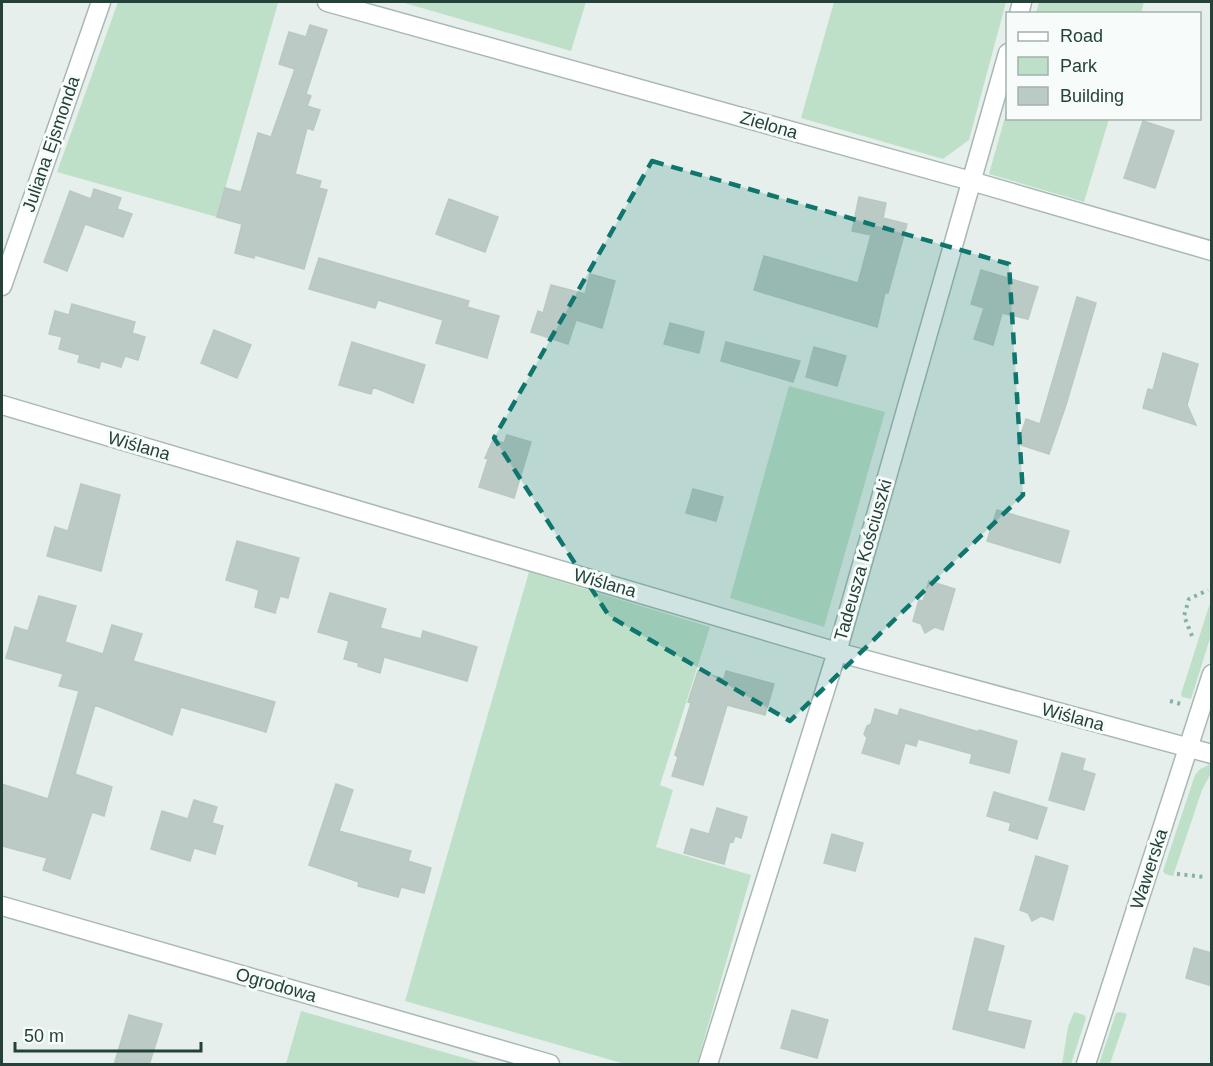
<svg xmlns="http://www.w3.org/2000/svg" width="1213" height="1066" viewBox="0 0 1213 1066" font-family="Arial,sans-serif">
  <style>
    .green { fill: #bfe0c8 }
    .building { fill: #bbcac4; stroke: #b8c9c2; stroke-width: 1.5 }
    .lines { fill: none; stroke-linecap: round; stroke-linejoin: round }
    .minor-casing { stroke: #a8b8b2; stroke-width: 21 }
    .tertiary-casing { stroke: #a8b8b2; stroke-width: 21 }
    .path { stroke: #86b3a5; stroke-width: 4; stroke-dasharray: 3 4.5; stroke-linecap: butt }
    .minor { stroke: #fff; stroke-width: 18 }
    .tertiary { stroke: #fff; stroke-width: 18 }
    .marked { fill: #0f766e; fill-opacity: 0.2; stroke: #0f766e; stroke-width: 4.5; stroke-dasharray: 12 8; stroke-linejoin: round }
    .labels { text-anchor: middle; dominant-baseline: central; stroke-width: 6; stroke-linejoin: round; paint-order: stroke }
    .street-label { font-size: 18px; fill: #24423a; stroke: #f7fbf9 }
  </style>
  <rect width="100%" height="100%" fill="#e6efeb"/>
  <!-- green -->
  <path class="green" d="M118 2 278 3 217 217 57 172Z
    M401 2H586L571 51Z
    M834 2H1006L969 140 943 159 801 118Z
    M1039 2H1144L1141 13H1036Z
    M1007 110 1008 118 1109 119 1084 202 989 174Z
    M789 386 885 412 824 627 730 598Z
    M529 572 710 627 660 785 673 790 656 847 751 875 697 1064H625L405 1001Z
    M1211 600V635L1191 699 1182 697 1181 694Z
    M1211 764V773L1202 790 1173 876 1165 874 1163 871 1195 775 1200 769Z
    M301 1011 485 1064H286Z
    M1074 1012 1084 1015 1086 1018 1071 1064H1062L1068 1027Z
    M1120 1012 1127 1014 1110 1064H1099L1116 1013Z"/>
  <!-- building -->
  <path class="building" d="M310 25 327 30 306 94 311 96 307 106 320 110 313 130 307 128 295 174 321 181 319 188 327 190 304 269 255 255 254 258 235 253 242 224 217 217 225 188 241 192 258 133 271 137 295 69 279 64 289 32 306 37Z
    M1143 121 1174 131 1155 188 1124 178Z
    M94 189 121 198 117 209 132 214 123 237 85 224 67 271 44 262 70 191 91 199Z
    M859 197 886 203 883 218 907 224 888 293H885L877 327 754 290 764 256 858 283 871 235 852 231Z
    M449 199 498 217 485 252 436 234Z
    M319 258 469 301 467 307 499 316 487 358 436 343 443 320 378 300 375 308 309 289Z
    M981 270 1038 287 1028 319 1002 313 993 345 974 339 984 308 971 304Z
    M590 274 615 281 602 328 576 320 568 344 531 332 538 311 543 313 551 285 585 294Z
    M1077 297 1096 303 1066 405 1049 454 1018 444 1026 419 1040 424Z
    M72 304 135 322 132 333 145 337 138 360 125 356 121 367 101 361 99 368 78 362 80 355 59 349 62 337 49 334 55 311 69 315Z
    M670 323 704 332 699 353 664 344Z
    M214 330 251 345 237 378 201 363Z
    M352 342 425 365 413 403 373 387 371 394 339 385Z
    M726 342 800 361 793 382 721 361Z
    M814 347 846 356 837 386 806 377Z
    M1163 353 1198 364 1187 405 1196 425 1143 408 1148 389 1153 390Z
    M507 435 531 442 514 498 479 487 488 459 485 458 493 440 504 443Z
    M81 484 120 495 101 571 47 556 55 527 68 531Z
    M693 489 723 497 716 521 686 513Z
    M997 510 1069 531 1060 563 987 541Z
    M237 541 299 558 288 598 280 596 275 613 255 607 259 590 226 580Z
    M929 581 955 589 943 630 935 627 925 633 921 624 913 621 919 600 923 601Z
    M330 593 386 609 380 628 421 639 423 631 477 647 467 681 384 657 380 673 358 666 359 663 344 659 349 641 318 632Z
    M39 596 76 606 65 642 103 654 112 625 142 634 133 661 275 702 266 732 181 707 172 735 95 705 75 774 112 787 104 816 92 812 70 879 43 870 47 858 2 846V784L48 799 79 691 59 686 63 674 6 658 15 627 28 631Z
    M698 671 724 679 726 671 774 684 765 715 727 705 703 785 672 776 678 757 675 755 691 703 688 702Z
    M875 709 898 716 900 709 979 732V730L1017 741 1009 773 970 763 972 754 918 739 916 746 905 743 899 764 862 753 867 738 864 734 867 726 871 724Z
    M1062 753 1085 759 1082 770 1095 774 1084 810 1049 800Z
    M336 784 353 790 339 831 411 851 408 861 431 868 424 893 401 887 398 897 358 886 359 882 309 865Z
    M994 792 1047 808 1037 839 1009 830 1011 823 987 816Z
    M194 800 217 807 212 823 223 826 215 854 194 848 190 861 151 849 162 811 188 819Z
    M717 808 747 817 741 838 735 836 733 842 730 841 724 864 684 853 691 829 709 834Z
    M832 834 863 843 855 871 824 863Z
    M1036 856 1068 866 1053 920 1041 916 1032 921 1028 913 1020 910Z
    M975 938 1004 946 987 1011 1031 1021 1024 1048 953 1029Z
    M1194 948 1212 953V986L1186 978Z
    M792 1010 828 1020 817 1058 781 1048Z
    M129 1015 162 1024 149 1065H114Z"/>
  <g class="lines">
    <!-- minor casing -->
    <g class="minor-casing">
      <path id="minor" d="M327 2 971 181 1212 251
        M1019 14 1022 2
        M2 286 101 2
        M2 405 837 652 1212 754
        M2 906 550 1064
        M708 1064 837 652 1008 53"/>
    </g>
    <!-- tertiary casing -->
    <g class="tertiary-casing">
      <path id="tertiary" d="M1086 1064 1212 674"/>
    </g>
    <!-- path -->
    <path class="path" d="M1192 636 1184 616 1189 599 1208 590
      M1170 701 1181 704
      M1177 874 1205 877"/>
    <!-- minor -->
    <use href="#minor" class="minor"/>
    <!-- tertiary -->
    <use href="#tertiary" class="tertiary"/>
  </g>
  <!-- marked area -->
  <path class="marked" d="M652 161 1009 264 1023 495 790 721 609 616 494 438Z"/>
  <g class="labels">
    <!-- street labels -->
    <g class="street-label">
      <text transform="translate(769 125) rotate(16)">Zielona</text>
      <text transform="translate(51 144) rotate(-71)">Juliana Ejsmonda</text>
      <text transform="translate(139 446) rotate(16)">Wiślana</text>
      <text transform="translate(863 560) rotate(-74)">Tadeusza Kościuszki</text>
      <text transform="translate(605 583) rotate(16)">Wiślana</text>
      <text transform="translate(1073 717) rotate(15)">Wiślana</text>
      <text transform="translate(1149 869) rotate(-72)">Wawerska</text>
      <text transform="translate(276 985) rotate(16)">Ogrodowa</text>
    </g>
  </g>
  <!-- border -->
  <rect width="1213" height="1066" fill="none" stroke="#24423a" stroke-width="6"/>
  <!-- legend -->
  <rect x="1006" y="12" width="195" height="108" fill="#f7fbf9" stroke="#a3b1ad" stroke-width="1.5"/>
  <rect x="1018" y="32" width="30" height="9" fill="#ffffff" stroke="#a3b1ad" stroke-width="1.5"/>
  <text x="1060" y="42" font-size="18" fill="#24423a">Road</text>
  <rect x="1018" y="57" width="30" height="18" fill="#bfe0c8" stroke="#a3b1ad" stroke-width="1.5"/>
  <text x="1060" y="72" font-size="18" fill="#24423a">Park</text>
  <rect x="1018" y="87" width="30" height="18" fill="#bbcac4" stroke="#a3b1ad" stroke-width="1.5"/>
  <text x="1060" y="102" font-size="18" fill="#24423a">Building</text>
  <!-- scale -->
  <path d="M15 1042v9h186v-9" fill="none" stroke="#24423a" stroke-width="3"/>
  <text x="24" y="1042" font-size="18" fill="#24423a" stroke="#f7fbf9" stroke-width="4.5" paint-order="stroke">50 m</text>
</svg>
